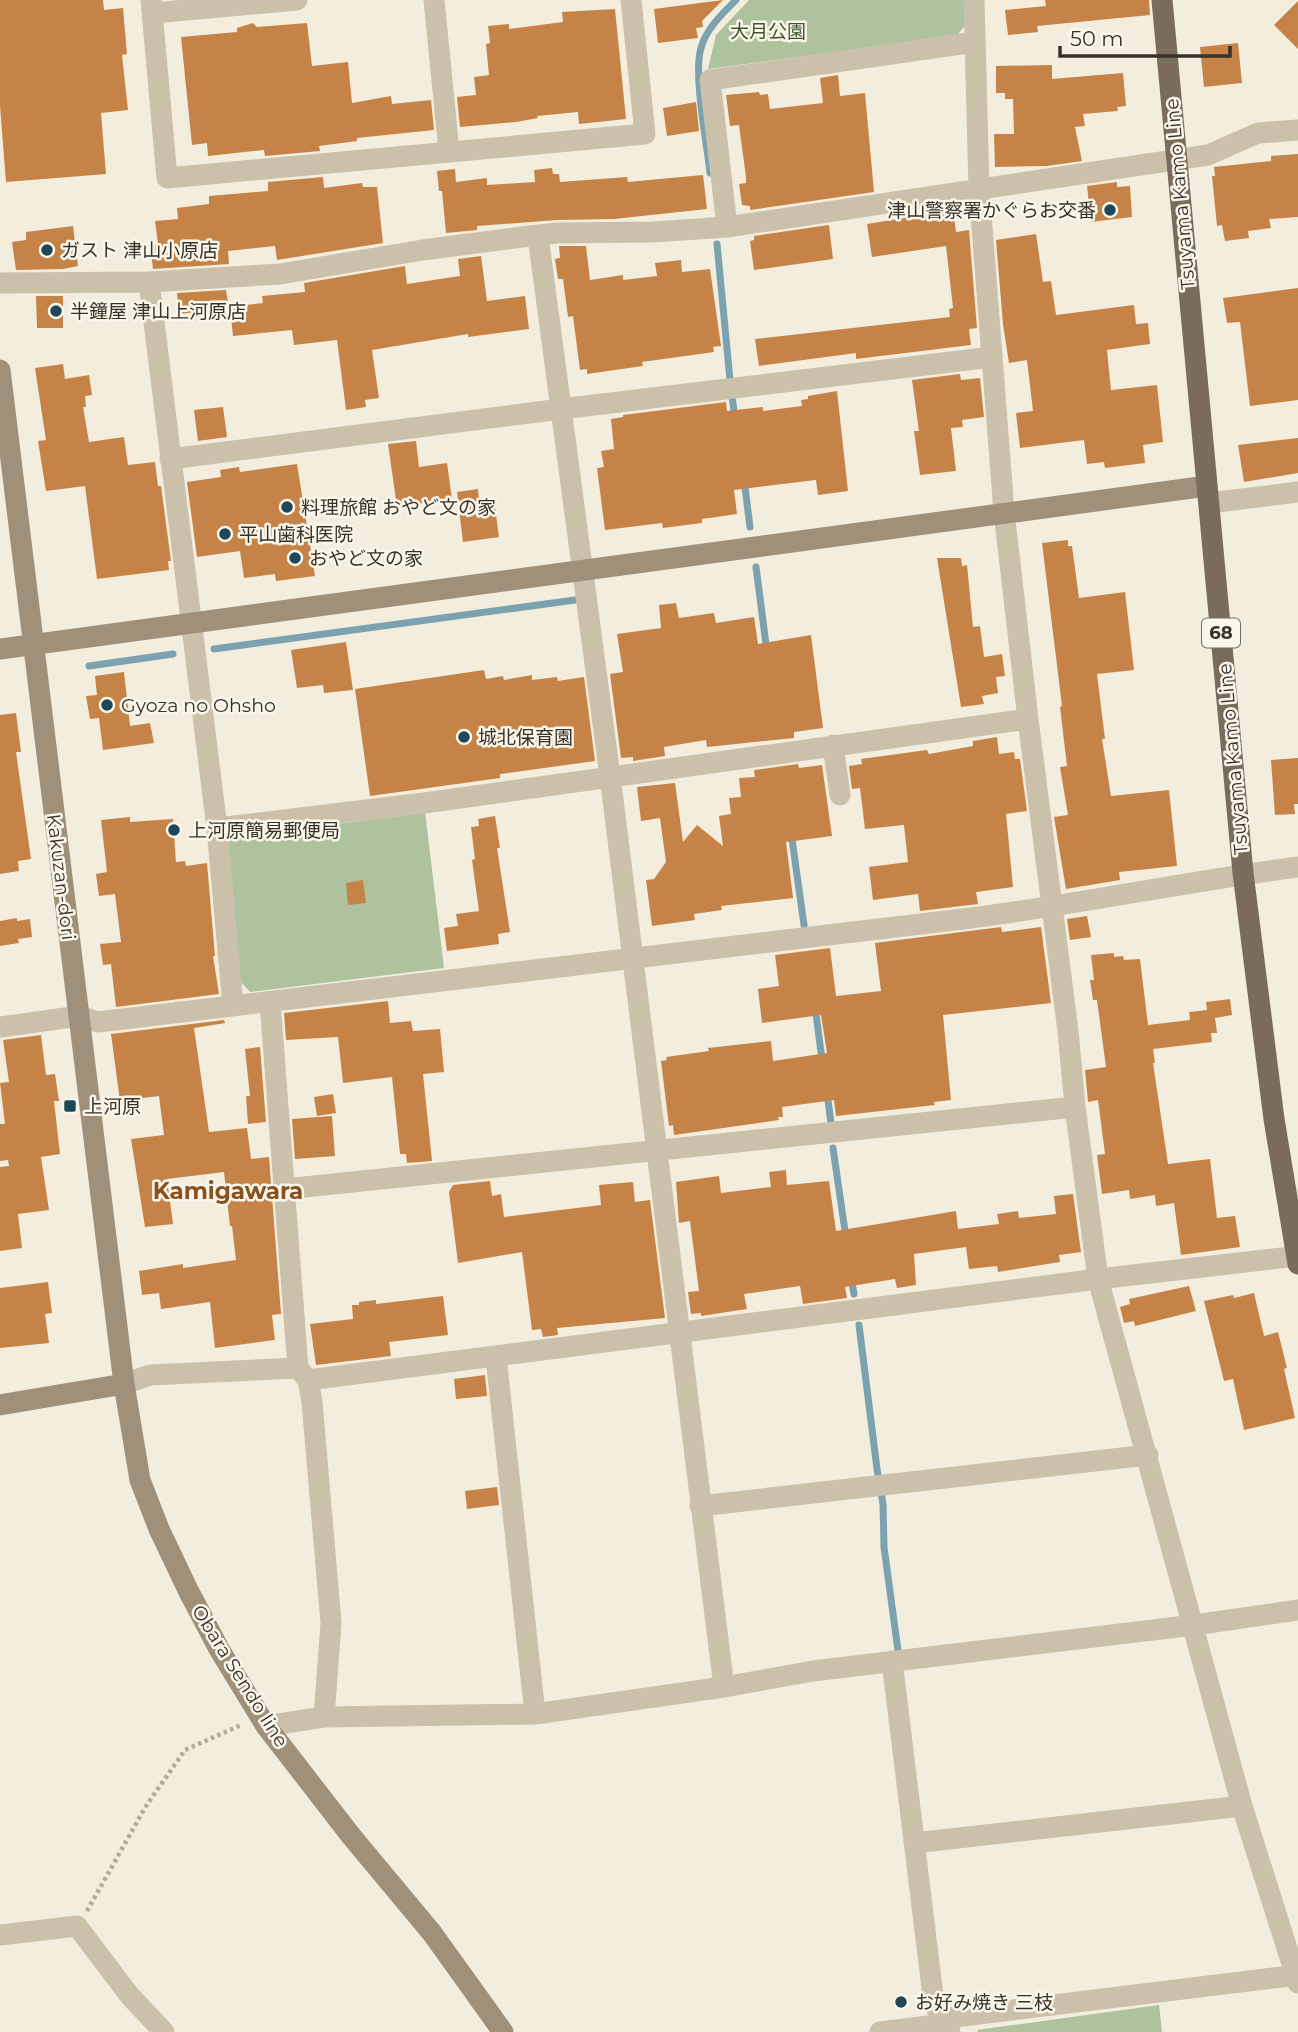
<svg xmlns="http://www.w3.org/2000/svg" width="1298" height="2032" viewBox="0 0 1298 2032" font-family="Montserrat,'Noto Sans JP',sans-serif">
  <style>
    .green { fill: #adc29d }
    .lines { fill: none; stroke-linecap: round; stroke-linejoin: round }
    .stream { stroke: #7ca2b0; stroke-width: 7 }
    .building { fill: #c68347 }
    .path { stroke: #b7aa93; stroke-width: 4.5; stroke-dasharray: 3.5 3.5; stroke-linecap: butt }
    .street { stroke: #cbc0a9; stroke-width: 21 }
    .secondary { stroke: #9f907a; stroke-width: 21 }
    .primary { stroke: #7a6c5a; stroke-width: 21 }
    .poi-dot { fill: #1e485a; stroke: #faf6ea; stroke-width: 2.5 }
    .labels { text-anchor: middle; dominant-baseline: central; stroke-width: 5; stroke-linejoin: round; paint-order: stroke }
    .shield { fill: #faf6ea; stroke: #726c63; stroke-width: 2 }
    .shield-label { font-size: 18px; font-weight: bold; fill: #383129 }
    .park-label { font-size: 19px; fill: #3d562c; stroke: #faf6ea }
    .street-label { font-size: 19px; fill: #383129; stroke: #faf6ea }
    .poi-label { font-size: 19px; fill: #383129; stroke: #faf6ea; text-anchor: start }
    .quarter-label { font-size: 23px; font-weight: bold; fill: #875121; stroke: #faf6ea }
  </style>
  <rect width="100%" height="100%" fill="#f2eddd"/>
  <!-- green -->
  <path class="green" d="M749 0H965V26L956 36 708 69 716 35Z
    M425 812 444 968 250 992 238 979 226 846 231 839Z
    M1159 2005 1162 2032H978L977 2030Z"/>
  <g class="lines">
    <!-- stream -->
    <path class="stream" d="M710 173C707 143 693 75 701 48 706 29 722 14 736 0
      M717 244 730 380
      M732 396 735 419
      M744 479 750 527
      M756 567 767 652
      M214 649 575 600
      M89 666 173 654
      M791 832 804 925
      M815 1006 822 1060
      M827 1093 831 1123
      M833 1148 846 1238
      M851 1278 854 1294
      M859 1325 877 1469 883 1504 884 1547 899 1658"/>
  </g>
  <!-- building -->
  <path class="building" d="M0 0H103L104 10 123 8 127 54 122 55 128 110 101 113 106 174 6 182 0 106Z
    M723 0 702 21 703 27 696 28 698 38 658 43 654 9Z
    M1045 0H1149L1150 15 1037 26 1038 32 1008 35 1005 10 1046 6Z
    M1298 1V49L1274 25Z
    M615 9 626 119 579 124 578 112 537 116 538 118 516 122 460 127 457 97 476 95 474 77 489 75 486 44 490 43 488 26 509 24V29L563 22 562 12Z
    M253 23 257 27 307 23 312 66 348 62 352 103 391 96 392 104 431 100 434 130 357 138V141L319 146 320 151 265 156 264 150 208 156 207 143 192 145 181 37 237 32V28Z
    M1238 43 1242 83 1204 87 1200 47Z
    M1052 65V79L1123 73 1126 106 1117 107 1118 111 1083 114 1085 126 1075 127 1082 161 1047 166 995 167 994 134H1014L1013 99H1005V93H996V66Z
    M838 75 840 96 865 93 874 192 750 210V206L742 205 739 184 746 183V177L739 125 730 126 726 95 759 92 760 95 768 94 770 109 823 103 820 78Z
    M696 102 699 131 667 136 663 108Z
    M1298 154V217L1269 219 1271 228 1248 231 1249 238 1225 241 1222 225 1217 226 1212 176H1215L1214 167 1271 161V156Z
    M552 168 553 174H559L560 182 627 177 628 182 703 175 707 209 614 219 557 220 477 226V230L446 233 442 191H439L437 171 455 169 456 182 487 178V185L535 182 534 170Z
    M323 177 324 188 362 183 363 187H377L383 243 277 260 275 246 228 251 229 264 153 269 150 245 158 244 155 221 178 219 177 208 209 204V196L268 191V182Z
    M1117 182V187L1130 186 1132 217 1091 222 1087 186Z
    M953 210 956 232 969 230 977 328 969 329 971 345 856 359V353L759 366 755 339 950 317 949 309 953 308 946 246 872 257 867 224Z
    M829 225 833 259 754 270 750 241 754 240V236Z
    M73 226 78 266 63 269 16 270 12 242 26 240V232Z
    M1036 234 1043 282 1051 281 1056 315 1134 305 1136 324 1148 323 1150 344 1107 350 1111 390 1157 385 1163 442 1143 445 1145 463 1105 468 1104 462 1087 464 1084 440 1020 448 1016 413 1033 411 1027 360 1009 363 1003 324 996 240Z
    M559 246H586L590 280 623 275V280L657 276 655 263 681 260 682 272 710 269 721 346 713 347 714 352 642 362 643 366 587 374V369L580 370 573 316 568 317 563 279H558L555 259 560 258Z
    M481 256 487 301 525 296 529 329 468 337V334L372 350 379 398 365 400 366 407 346 410 337 340 294 345 292 330 233 336 230 307 263 303 262 296 305 292 304 283 405 266 407 284 460 276 458 259Z
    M1298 288V400L1250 406 1240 322 1227 323 1223 298Z
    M226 290 229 308 179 314 177 293Z
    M36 296H63V328H37Z
    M63 364 65 379 89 375 92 395 85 396 86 407H83L89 442 124 437 128 465 155 462 158 486H161L171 561H168L169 570 97 579 85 486 46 491 38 441 46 440 35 368Z
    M960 374 961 380 980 378 984 417 962 420 963 427 951 428 956 471 920 475 914 431H919L912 380Z
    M837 391 848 491 818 495 816 480 734 490 737 514 702 519V523L663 528 662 523 605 530 597 468 604 467 601 451 614 449 611 419 623 417V415L726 402 727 411 763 407V411L802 406 801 400 808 399V396Z
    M223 407 227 437 198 441 194 410Z
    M1298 438V473L1244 482 1238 445Z
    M416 441 419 467 447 463 452 499 397 507 388 444Z
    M297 464 315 576 276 581 275 574 244 578 240 551 197 557 187 482 221 477 220 470 239 467 240 472Z
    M478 489 479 500 494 499 499 537 463 542 457 492Z
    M1068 540V546H1072L1079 598 1125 592 1134 670 1097 674 1105 739H1102L1111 796 1169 790 1177 866 1119 872 1120 880 1066 889 1054 817 1068 815 1060 767 1067 766 1060 707 1062 706 1042 543Z
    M937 558H961L962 566 967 565 973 627 980 626 984 657 1002 654 1005 676 996 677 998 693 982 696 984 704 961 707Z
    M676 603 679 618 714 613 716 623 754 617 758 644 811 635 823 728 794 732V738L707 747 706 740 664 747 665 756 633 761V757L621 758 610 674 623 672 617 634 661 628 659 605Z
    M346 642 353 690 324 693 323 685 297 688 291 650Z
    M484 670 486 679 503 676 504 680 532 675V680L557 677 558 681 584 677 595 761 500 774V778L370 796 355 689Z
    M124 672 130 726 150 723 154 743 103 750 99 718 90 719 86 696 97 695 95 676Z
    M16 713 21 752H16L31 859 18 861 19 871 0 874V715Z
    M997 737 999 754 1014 752 1015 759H1020L1027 811 1006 814 1013 887 976 892 978 904 920 911 918 894 873 900 869 867 908 862 904 825 865 829 860 788 852 789 849 766 862 764 861 759 927 750 929 754 973 746V741Z
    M1298 758V804H1294L1295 814 1275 815 1271 760Z
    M798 764 799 768 822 765 832 836 786 842 793 898 721 906 722 910 694 914 695 920 652 926 646 880 654 879 666 862 660 818 641 821 637 787 675 783 683 842 697 825 723 846 719 816 731 814 729 798 741 797 739 778 755 777 754 770Z
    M495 816 500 848H497L510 932 498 934 499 944 447 951 444 928 458 926 456 914 479 911 472 860 475 859 471 827 479 826 478 819Z
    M130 817V822L173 819 176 862 185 861 186 866 207 863 215 956H213L219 994 116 1007 111 964 103 965 100 944 121 942 115 894 99 896 96 874 107 872 101 820Z
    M363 880 366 903 348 905 346 883Z
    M1087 916 1091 937 1070 940 1067 919Z
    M17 918V921L30 919 32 937 18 939 19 943 0 946V921Z
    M1001 927 1002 932 1041 927 1051 1003 943 1015 951 1100 934 1102 935 1105 836 1116 834 1100 782 1107 783 1117H778L779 1120 674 1135 673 1125 669 1126 661 1061 667 1060 666 1057 709 1051 708 1048 771 1041 773 1061 827 1053 821 1015 762 1023 758 989 779 986 775 955 830 948 836 996 881 991 875 943Z
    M1114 953V957L1123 956 1124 960 1140 959 1148 1025 1190 1020 1189 1012 1207 1010 1206 1002 1230 999 1232 1015 1215 1018 1217 1033H1211L1212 1042 1153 1049 1155 1063H1153L1168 1164 1210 1159 1217 1218 1235 1216 1240 1247 1181 1255 1174 1203 1156 1206 1155 1195 1130 1199 1129 1190 1102 1194 1097 1155 1105 1154 1098 1100 1088 1102 1085 1070 1106 1067 1097 1000H1093L1090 980H1094L1091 955Z
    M388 1001 390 1023 411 1021 413 1031 440 1029 444 1072 423 1074 432 1161 407 1163 406 1154H400L392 1077 343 1083 338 1037 286 1040 284 1013Z
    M224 1020 225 1023 194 1028 209 1132 247 1128 251 1159 269 1157 281 1314 272 1315 275 1340 215 1348 210 1302 161 1309 159 1293 142 1295 139 1271 183 1264V1268L236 1260 232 1226H230L224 1172 167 1179 173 1224 145 1227 131 1139 164 1135 159 1096 120 1101 111 1034Z
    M41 1035 46 1075 55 1074 59 1101H54L60 1154 41 1157 49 1210 18 1214 22 1248 0 1251V1167L9 1166 8 1160 0 1161V1124H5L0 1083 9 1082 3 1040Z
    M260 1047 266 1122 248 1124 246 1096H250L245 1049Z
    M333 1094 336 1113 317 1116 314 1097Z
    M332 1116 335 1156 295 1159 292 1119Z
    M786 1170 787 1185 829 1181 836 1231 956 1211 958 1229 999 1224 997 1214 1018 1211 1019 1218 1056 1214 1054 1196 1073 1194 1081 1252 1059 1255 1060 1262 998 1272 997 1266 969 1269 966 1247 914 1254 916 1285 897 1288 895 1279 845 1287 847 1298 803 1304 800 1286 744 1294 747 1309 701 1316V1313L691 1314 688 1292 699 1291 690 1221 679 1223 676 1182 719 1176 721 1193 771 1187 769 1172Z
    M490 1181 492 1196 501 1194 504 1217 601 1205 599 1185 633 1182 635 1202 650 1200 665 1318 557 1328 558 1335 543 1337 541 1329 532 1330 522 1252 458 1263 449 1192 453 1185Z
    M48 1282 52 1313 45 1314 49 1343 0 1348V1288Z
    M1189 1286 1196 1311 1135 1326 1134 1321 1124 1323 1120 1307 1130 1304 1129 1299Z
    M1254 1293 1264 1336 1278 1332 1287 1368 1284 1369 1295 1418 1244 1430 1233 1379 1224 1381 1204 1301 1233 1295 1234 1298Z
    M443 1296 448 1335 389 1342 391 1356 316 1365 310 1324 353 1319 352 1305H359V1302L376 1300V1304Z
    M485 1375 487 1396 456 1399 454 1379Z
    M497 1487 499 1505 467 1509 465 1491Z"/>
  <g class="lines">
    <!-- path -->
    <path class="path" d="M87 1911 146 1806 185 1750 241 1725"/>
    <!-- street -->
    <path class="street" d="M151 0 167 178 645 134 631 0
      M434 0 449 151
      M974 0 979 188 1004 512 1028 719 1068 1031 1075 1107 1098 1279 1242 1806 1298 1983
      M153 13 297 0
      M727 227 710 80 975 42
      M538 236 610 776 724 1687
      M149 282 217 828 233 1006
      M0 283 149 282 280 274 423 250 522 237 557 233 653 232 727 227 1208 155 1258 133 1298 130
      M170 459 561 409 992 357
      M1209 503 1298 492
      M833 745 840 795
      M217 828 424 803 1028 719
      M270 1002 298 1368 308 1380 312 1402 331 1623 324 1717
      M0 1027 79 1016 98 1022 971 918C1081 904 1188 881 1298 867
      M285 1189 1075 1107
      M496 1357 535 1714
      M308 1380 1098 1279 1298 1256
      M124 1384 150 1375 298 1368
      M700 1506 1148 1455
      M892 1661 934 2004 950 2032
      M266 1726 324 1717 535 1714 724 1687 813 1671 1194 1625 1298 1610
      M914 1843 1242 1806
      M0 1935 77 1926 130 1996 164 2032
      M880 2032 936 2025 955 2017 1298 1975"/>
    <!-- secondary -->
    <path class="secondary" d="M0 370 124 1384 140 1480 159 1529 188 1590 219 1649 266 1726 352 1837 432 1933 503 2032
      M0 649 1207 486
      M0 1405 124 1384"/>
    <!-- primary -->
    <path class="primary" d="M1162 0 1243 873 1274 1119 1298 1264"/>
  </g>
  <!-- markers -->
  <g class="poi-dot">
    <circle cx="1110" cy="210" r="7"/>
    <circle cx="47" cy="250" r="7"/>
    <circle cx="56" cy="311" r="7"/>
    <circle cx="287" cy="507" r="7"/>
    <circle cx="225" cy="534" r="7"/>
    <circle cx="295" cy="558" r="7"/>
    <circle cx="107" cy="705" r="7"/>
    <circle cx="464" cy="737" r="7"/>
    <circle cx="174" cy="830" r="7"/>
    <rect x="63" y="1099" width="14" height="14" rx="3.5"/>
    <circle cx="901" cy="2002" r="7"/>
  </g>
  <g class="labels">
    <!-- shield labels -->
    <rect class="shield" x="1202" y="618.5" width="38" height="29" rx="5"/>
    <g class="shield-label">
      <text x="1221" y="633">68</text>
    </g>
    <!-- park labels -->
    <g class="park-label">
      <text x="768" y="31">大月公園</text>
    </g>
    <!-- street labels -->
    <g class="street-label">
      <text transform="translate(1180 194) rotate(-95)">Tsuyama Kamo Line</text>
      <text transform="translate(1233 759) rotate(-95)">Tsuyama Kamo Line</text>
      <text transform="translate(61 877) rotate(83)">Kakuzan-dori</text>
      <text transform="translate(240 1676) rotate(58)">Obara Sendo line</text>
    </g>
    <!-- poi labels -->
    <g class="poi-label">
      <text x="1096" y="210" text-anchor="end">津山警察署かぐらお交番</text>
      <text x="61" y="250">ガスト 津山小原店</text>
      <text x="70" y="311">半鐘屋 津山上河原店</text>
      <text x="301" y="507">料理旅館 おやど文の家</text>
      <text x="239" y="534">平山歯科医院</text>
      <text x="309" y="558">おやど文の家</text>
      <text x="121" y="705">Gyoza no Ohsho</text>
      <text x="478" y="737">城北保育園</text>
      <text x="188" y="830">上河原簡易郵便局</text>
      <text x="84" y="1106">上河原</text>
      <text x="915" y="2002">お好み焼き 三枝</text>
    </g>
    <!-- quarter labels -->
    <g class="quarter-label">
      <text x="228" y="1191">Kamigawara</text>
    </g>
  </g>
  <!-- scale -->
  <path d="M1060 46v10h170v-10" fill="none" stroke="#383129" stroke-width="3.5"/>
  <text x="1070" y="46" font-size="21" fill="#383129" stroke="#faf6ea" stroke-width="5" paint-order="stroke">50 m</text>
</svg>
